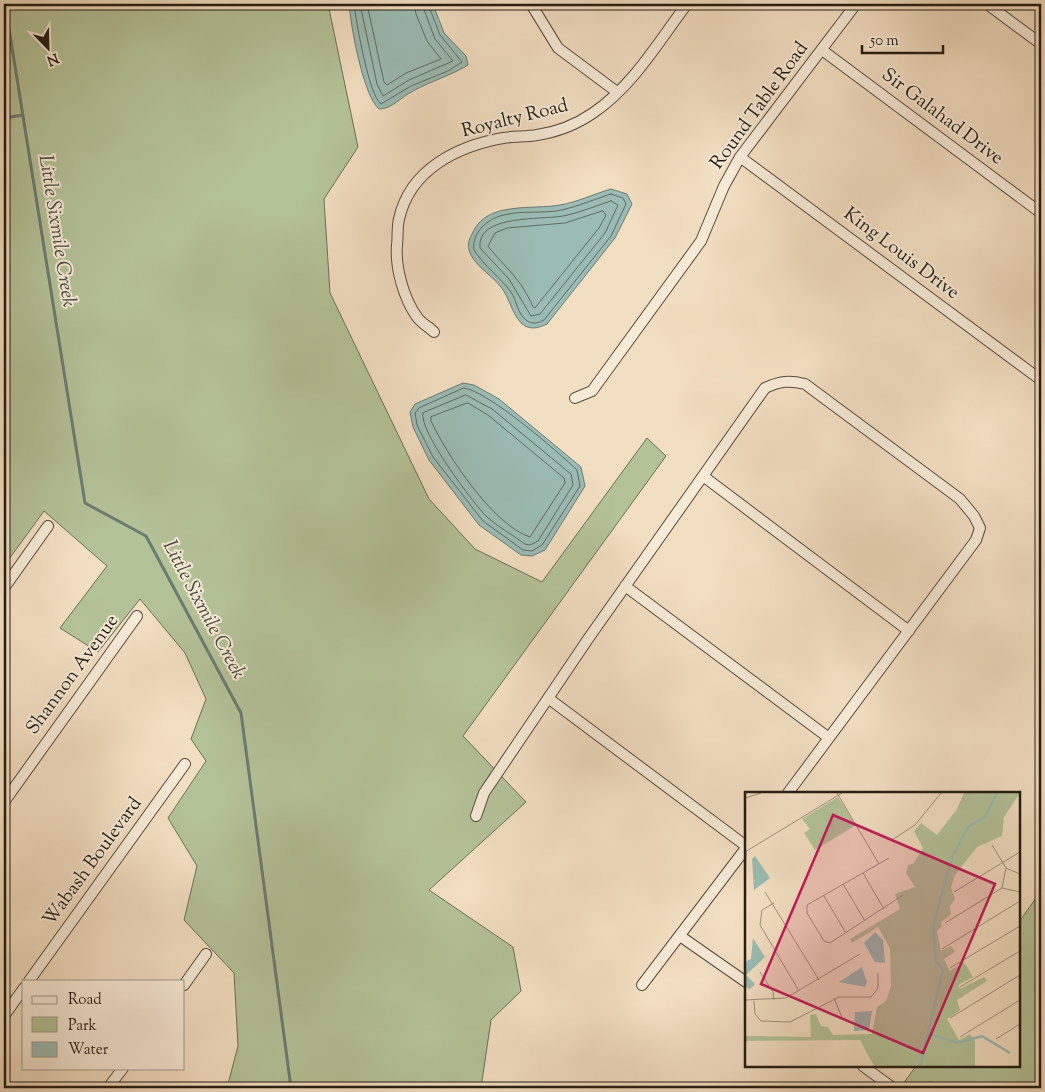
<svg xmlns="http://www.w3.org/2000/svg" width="1045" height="1092" viewBox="0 0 1045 1092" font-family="'Sorts Mill Goudy',serif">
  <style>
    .green { fill: #b4c298; stroke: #6c7056 }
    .water { fill: #9bbcb4; stroke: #6b7c74 }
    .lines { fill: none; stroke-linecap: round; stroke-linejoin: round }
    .shore { stroke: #606c64; stroke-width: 1 }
    .stream { stroke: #6b7c74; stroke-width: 3 }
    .lane-casing { stroke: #584d3e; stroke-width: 7 }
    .street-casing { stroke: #584d3e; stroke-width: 12 }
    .lane { stroke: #f7ead7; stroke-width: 5 }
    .street { stroke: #f7ead7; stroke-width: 10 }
    .labels { text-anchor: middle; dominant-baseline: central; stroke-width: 4; stroke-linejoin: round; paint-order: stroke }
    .street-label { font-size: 19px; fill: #241d13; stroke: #f7ead7 }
    .water-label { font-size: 20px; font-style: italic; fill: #484d43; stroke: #f7ead7 }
    .inset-river { fill: none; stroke: #9bbcb4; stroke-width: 2.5 }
    .inset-road { fill: none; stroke: #a0917b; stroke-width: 1 }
    .view { fill: #c2185b; fill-opacity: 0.15; stroke: #c2185b; stroke-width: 2.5 }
    .inset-edge { fill: none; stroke: #241d13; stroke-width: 2.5 }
  </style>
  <rect width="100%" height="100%" fill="#f2dec1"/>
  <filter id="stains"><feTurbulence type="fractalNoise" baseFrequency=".004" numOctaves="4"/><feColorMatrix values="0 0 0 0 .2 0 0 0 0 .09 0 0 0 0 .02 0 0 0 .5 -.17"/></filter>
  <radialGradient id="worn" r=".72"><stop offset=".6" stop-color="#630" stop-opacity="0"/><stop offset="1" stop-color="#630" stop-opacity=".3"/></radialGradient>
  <!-- green -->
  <path class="green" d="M4 4H328L358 147 324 199 330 293 429 499 475 549 542 582 647 438 666 456 463 736 526 802 429 890 513 947 521 991 491 1020 481 1088H227L238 1046 234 973 184 920 197 866 168 818 206 761 191 739 206 699 185 653 140 599 98 652 60 628 107 566 44 511 4 566Z
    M1041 891V1088H900L916 1066H1019V922Z"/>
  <!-- water -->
  <path class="water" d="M349 4H433L444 33 466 56 468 65C450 76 431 81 413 91 401 97 392 109 379 109 363 95 351 27 349 4Z
    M611 189 627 194 632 204 615 238 547 324C540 327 533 330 525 326 513 319 510 298 501 287 492 275 473 265 469 250 467 243 470 238 473 232 487 201 533 210 560 205 577 202 594 194 611 189Z
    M463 383 474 385 499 399 581 467 585 486 545 550 532 556 521 555 479 525 429 460 413 427 410 412 415 404Z"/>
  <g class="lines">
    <!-- shore -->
    <path class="shore" d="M354 4C356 21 369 96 381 104L411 86 448 71 462 62 440 35 428 4
      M360 4 377 84 383 96 409 80 453 61 435 39 422 4
      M367 4 384 82 387 85 406 73 441 59 427 41 416 14 414 4
      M611 194 623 198 626 204 611 236 544 320C538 323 532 325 526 320 517 313 517 301 511 292 500 277 484 266 474 250 471 233 488 218 504 215 523 210 543 214 562 210 579 206 595 199 611 194Z
      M611 201 618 205 605 233 540 314 531 316 509 279 480 248C476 214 542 220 563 216 579 213 595 206 611 201Z
      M603 211 606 215 599 228 535 308 533 307C520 277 506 269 488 246L495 233 507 228 565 223Z
      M464 388C488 391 557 451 577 470L580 486 542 545 532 551 523 550 483 521 433 457 417 425 415 413 419 408Z
      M466 395 492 409 571 474 573 485 538 541 530 545 525 544C513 535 498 527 487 517 473 503 418 430 423 413Z
      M468 403 488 415 564 478 565 483 530 537C493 525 447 455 431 421V417Z"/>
    <!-- stream -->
    <path class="stream" d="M5 4 85 503 146 536 241 713 291 1088
      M4 118 23 115"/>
    <!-- lane casing -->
    <g class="lane-casing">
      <path id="lane" d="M926 1088 930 1085 944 1088"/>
    </g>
    <!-- street casing -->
    <g class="street-casing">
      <path id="street" d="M531 4 558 48 617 92
        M987 4 1041 44
        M822 50 1041 213
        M740 157 1041 380
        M434 332C429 327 421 323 417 317 404 299 395 268 397 245 398 237 397 227 399 219 410 169 458 146 503 138 515 136 526 137 537 135 557 132 577 124 593 113 633 86 659 41 687 4
        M575 398 592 391 701 241 724 186 740 157 856 4
        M703 476 909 631
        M625 586 829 738
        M4 588 48 526
        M548 698 746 846
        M4 802 137 616
        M476 816 484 793 588 639 765 388C780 381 789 380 805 384L960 499 974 516 980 528 976 540 788 793
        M680 936 746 982
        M29 981 185 764
        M184 985 206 954
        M642 985 746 848
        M4 1016 24 988
        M863 1066 893 1088
        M108 1088 123 1068"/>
    </g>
    <!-- lane -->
    <use href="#lane" class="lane"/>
    <!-- street -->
    <use href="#street" class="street"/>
  </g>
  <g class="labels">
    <!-- street labels -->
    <g class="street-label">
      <text transform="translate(760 106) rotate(-54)">Round Table Road</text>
      <text transform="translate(942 117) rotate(37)">Sir Galahad Drive</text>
      <text transform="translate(515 119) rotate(-14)">Royalty Road</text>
      <text transform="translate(901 254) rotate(37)">King Louis Drive</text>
      <text transform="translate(73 675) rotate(-54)">Shannon Avenue</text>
      <text transform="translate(93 862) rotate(-54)">Wabash Boulevard</text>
    </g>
    <!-- water labels -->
    <g class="water-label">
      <text transform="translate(56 231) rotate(81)">Little Sixmile Creek</text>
      <text transform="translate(203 610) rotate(62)">Little Sixmile Creek</text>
    </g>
  </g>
  <!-- overview -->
  <g transform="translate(745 792)">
    <rect width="275" height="275" fill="#f2dec1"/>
    <path d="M219 1H275L259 25 257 44 232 55 210 83 206 95 210 107 205 114 206 123 196 130 197 134 192 139 196 159 206 154 210 160 199 167 205 179 219 170 228 185 213 193 215 197 239 185 242 189 212 208 215 218 202 227 214 248 225 242 230 249V274H129L115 248 0 249V244L66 245 65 223 71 222 76 234 83 235 88 243 127 242 132 215 141 209 146 194 145 156 133 135 107 151 105 147 155 117 150 102 170 95 161 81 163 73 169 71 178 56 169 39 176 31 192 43 212 17ZM93 5 111 33 70 58 59 41 65 37 57 27Z" fill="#b4c298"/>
    <path d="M10 64 25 86 9 98 7 67ZM130 140 138 148 140 171 130 170 119 151ZM8 146 20 165 1 183 10 192 5 197 0 195V170L6 167ZM117 175 122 190 120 195 94 190ZM127 219 124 238 109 239 110 220Z" fill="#9bbcb4"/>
    <path class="inset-river" d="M184 242 213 251 237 244 265 261M175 274 198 178 191 169 188 135 207 65 224 34 240 25 252 1"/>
    <path class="inset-road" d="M92 1 134 72M0 6 16 1M147 48 170 33 196 1M247 53 261 76 257 96M0 60 97 1M144 66 62 113V121L79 149 85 151 158 103M261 76 275 82M118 81 139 117M98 92 120 129M257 96 275 100M20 100 74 188M209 100 275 60M79 104 101 141M0 106 1 60M29 111 17 118 15 133 54 199M200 131 257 96M197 157 275 109M205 176 275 134M15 180 28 200 29 208M215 195 275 159M89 206 98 228M0 208 41 206 115 162M9 209 10 222 16 229 45 230 94 205H126L133 196V181M205 226 275 183M215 245 275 208M251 247 275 232"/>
    <path class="view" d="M88 23 250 92 178 261 16 192Z"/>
    <rect width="275" height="275" class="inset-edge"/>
  </g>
  <!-- margin -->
  <rect width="1045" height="1092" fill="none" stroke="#f2dec1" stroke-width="20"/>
  <rect x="5" y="5" width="1035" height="1082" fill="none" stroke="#241d13" stroke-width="2.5"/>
  <rect x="10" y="10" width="1025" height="1072" fill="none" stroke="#241d13"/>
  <!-- legend -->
  <rect x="22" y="980" width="162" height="90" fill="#f7ead7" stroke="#a39889"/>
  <rect x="32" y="996" width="25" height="8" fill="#f7ead7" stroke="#a39889"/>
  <text x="68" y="1004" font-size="15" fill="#241d13">Road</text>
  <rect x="32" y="1017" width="25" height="15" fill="#b4c298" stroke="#a39889"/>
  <text x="68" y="1030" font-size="15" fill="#241d13">Park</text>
  <rect x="32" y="1042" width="25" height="15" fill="#9bbcb4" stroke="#a39889"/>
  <text x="68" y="1054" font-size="15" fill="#241d13">Water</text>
  <!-- north arrow -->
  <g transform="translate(48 48) rotate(157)" stroke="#f7ead7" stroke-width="4" paint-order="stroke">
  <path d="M0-4L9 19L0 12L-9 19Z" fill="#241d13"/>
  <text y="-8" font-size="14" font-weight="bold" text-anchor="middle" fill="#241d13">N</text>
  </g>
  <!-- scale -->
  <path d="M862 45v8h81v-8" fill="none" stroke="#241d13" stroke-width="2.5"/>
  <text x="870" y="45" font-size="15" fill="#241d13" stroke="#f7ead7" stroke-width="4" paint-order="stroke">50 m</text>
  <rect width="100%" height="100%" filter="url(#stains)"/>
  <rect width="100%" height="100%" fill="url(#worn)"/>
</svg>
